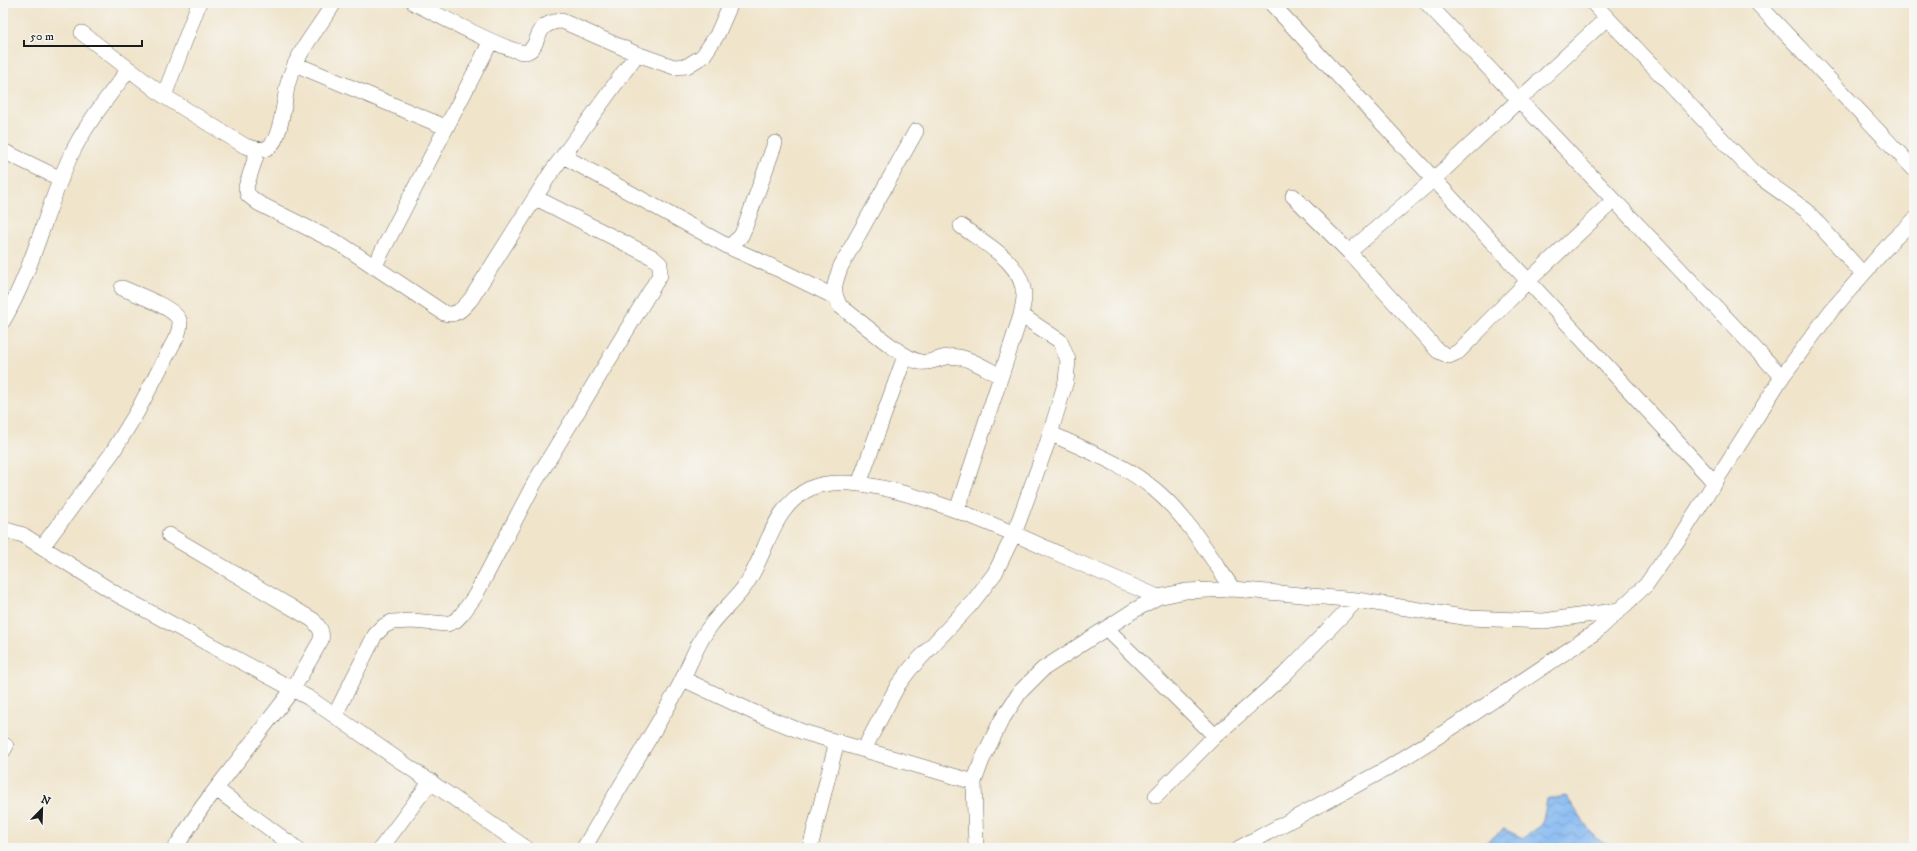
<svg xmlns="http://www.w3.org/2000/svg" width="1917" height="851" viewBox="0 0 1917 851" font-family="'IM FELL DW Pica',serif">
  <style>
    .water { fill: url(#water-waves); stroke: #506a87 }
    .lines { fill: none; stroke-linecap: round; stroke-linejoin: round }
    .minor-casing { stroke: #666259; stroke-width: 16 }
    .minor { stroke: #fff; stroke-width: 15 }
  </style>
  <defs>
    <pattern id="water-waves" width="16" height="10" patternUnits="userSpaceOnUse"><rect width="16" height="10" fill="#83b8f2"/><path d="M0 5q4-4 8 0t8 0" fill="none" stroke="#6a95c3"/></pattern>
  </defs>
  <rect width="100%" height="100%" fill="#f6f6f2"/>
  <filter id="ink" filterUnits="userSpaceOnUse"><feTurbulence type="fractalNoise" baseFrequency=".025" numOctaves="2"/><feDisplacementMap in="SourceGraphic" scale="8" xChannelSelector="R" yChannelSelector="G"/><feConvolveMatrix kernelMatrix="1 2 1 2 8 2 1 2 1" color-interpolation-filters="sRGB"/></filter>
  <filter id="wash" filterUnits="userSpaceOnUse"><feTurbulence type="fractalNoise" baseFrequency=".012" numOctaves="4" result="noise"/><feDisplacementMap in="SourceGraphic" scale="16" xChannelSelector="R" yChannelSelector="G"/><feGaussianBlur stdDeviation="0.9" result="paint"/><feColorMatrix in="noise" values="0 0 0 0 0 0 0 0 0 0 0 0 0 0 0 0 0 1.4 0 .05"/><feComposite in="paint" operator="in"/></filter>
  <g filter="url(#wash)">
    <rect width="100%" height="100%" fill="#f0e4cb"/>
    <!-- water -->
    <path class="water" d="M1566 796 1595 838 1617 848H1479L1504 829 1523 838 1542 825 1547 800Z"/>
  </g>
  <g filter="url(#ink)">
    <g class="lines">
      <!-- minor casing -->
      <g class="minor-casing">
        <path id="minor" d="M414 3C431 11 512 55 526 52 542 48 531 22 562 21L637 54 674 67 687 66 703 56 717 35 731 3
          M1271 3 1715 483
          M1427 3 1782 377
          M1593 3 1754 173 1806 210 1862 273
          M1757 3 1914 169
          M82 33 164 96 245 146C253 148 261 152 269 147 282 138 284 98 288 83 296 53 318 29 334 3
          M295 64 445 127
          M164 96 199 3
          M916 131 841 266C835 282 831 290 840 306 858 319 901 358 920 362 931 364 937 358 947 357 965 354 985 368 1000 376
          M258 150 246 187 248 195 258 203 342 245 444 313C457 317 463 308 471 299L550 174 637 54
          M3 151 61 179
          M563 156 729 247 782 271 835 297
          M1293 196 1349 252 1438 351 1449 356 1458 352 1527 282 1614 200
          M729 247 741 236 745 227 775 143
          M1349 252 1434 179 1607 18
          M374 267 491 41
          M3 321C33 270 45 211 70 157 85 125 108 97 129 69
          M1050 433C1085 450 1124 464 1154 489 1187 516 1209 555 1233 589
          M859 484 905 356
          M957 510 1021 315C1022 309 1024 302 1024 296 1023 262 985 244 961 226
          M3 529 23 535 118 595 309 698 526 848
          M169 535 313 620C319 627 323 631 321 640L293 689 202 807 175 848
          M42 547 112 453 137 412 177 336C179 331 181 325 179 320 175 308 134 293 122 288
          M1107 629 1215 736
          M683 679 753 712 803 732 974 782
          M335 715 375 635 384 626 392 622 412 621 447 624 455 621 462 614 475 596 535 482 660 275V264L652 257 536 198
          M864 749 898 685 911 668 972 603 995 573 1014 534 1047 444 1066 381 1068 360 1060 341 1021 315
          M3 751 6 746
          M216 789 296 848
          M1156 796 1215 736 1284 675 1357 600
          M381 848 431 781
          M584 848C614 796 646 745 676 692 688 671 695 645 711 625 722 610 736 600 747 583 768 551 772 506 811 488 865 464 1007 530 1059 554 1092 568 1125 583 1158 597
          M810 848 837 741
          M976 848 974 782 982 760 1001 721 1020 692 1043 669 1133 611 1158 597 1186 591 1233 589 1357 600 1469 618 1544 621 1620 610
          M1239 848 1388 768 1467 718 1597 631 1646 585 1680 537 1782 377 1831 311 1892 241 1914 220"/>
      </g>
      <!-- minor -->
      <use href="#minor" class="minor"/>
    </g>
  </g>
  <!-- margin -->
  <rect width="1917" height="851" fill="none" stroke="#f6f6f2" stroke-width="16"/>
  <!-- north arrow -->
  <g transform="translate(42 809) rotate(23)" stroke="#f6f6f2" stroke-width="3" paint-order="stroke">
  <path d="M0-3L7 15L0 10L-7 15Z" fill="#1c1c1c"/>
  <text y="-6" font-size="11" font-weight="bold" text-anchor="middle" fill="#1c1c1c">N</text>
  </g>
  <!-- scale -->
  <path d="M24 40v6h118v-6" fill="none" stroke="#1c1c1c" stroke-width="2"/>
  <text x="30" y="40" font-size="12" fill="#1c1c1c" stroke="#f6f6f2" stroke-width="3" paint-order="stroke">50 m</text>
</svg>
